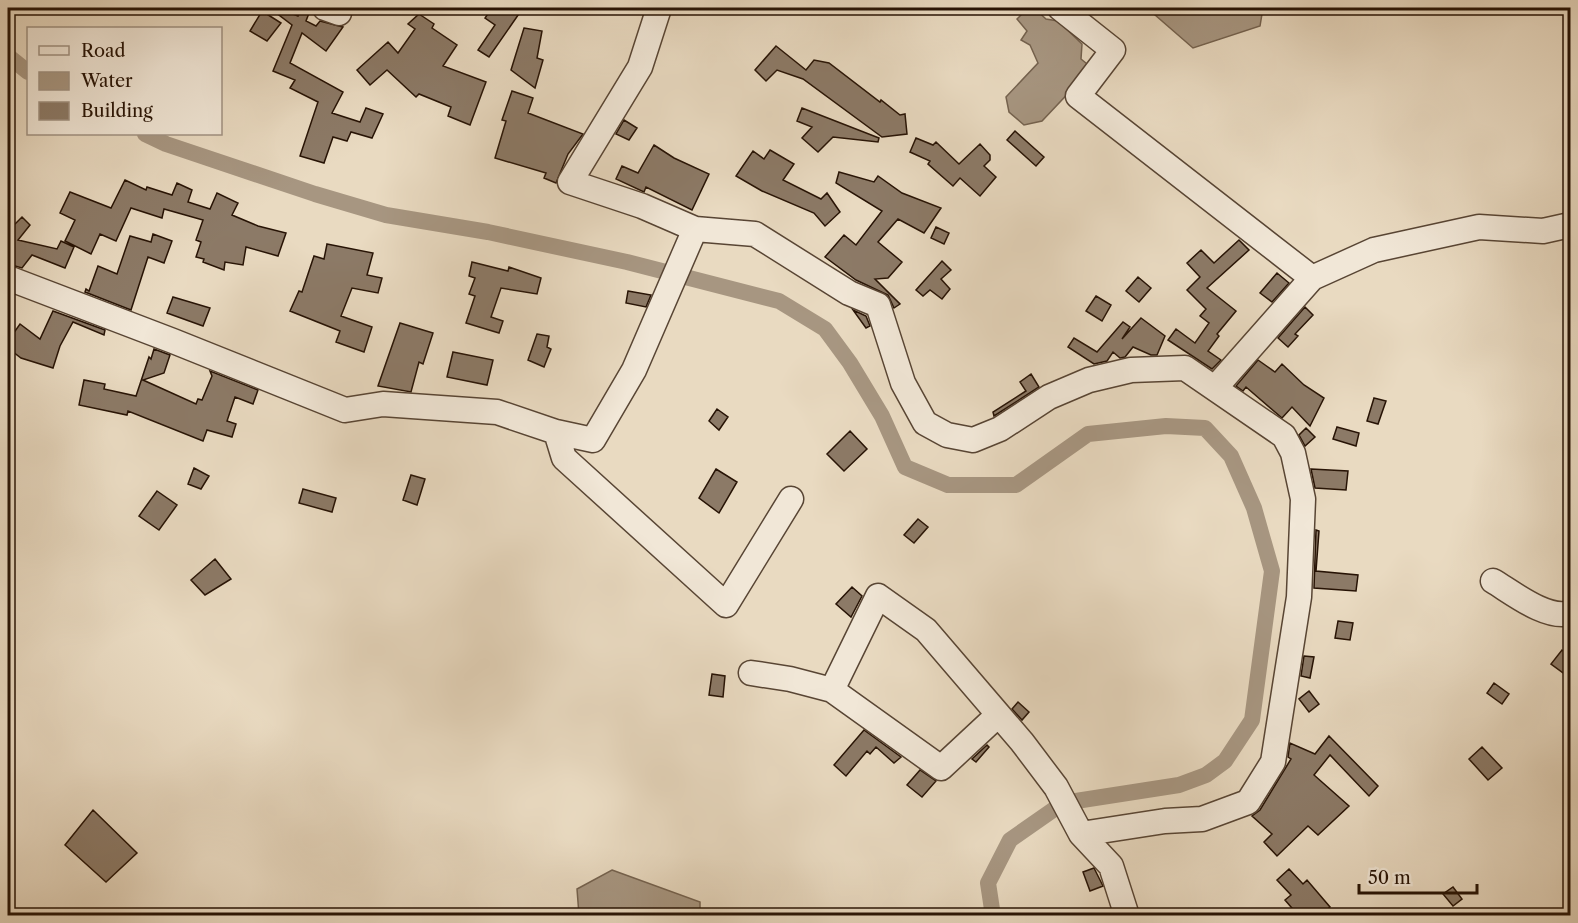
<svg xmlns="http://www.w3.org/2000/svg" width="1578" height="923" viewBox="0 0 1578 923" font-family="'Libre Caslon Text',serif">
  <style>
    .water { fill: #a79681; stroke: #74624f; stroke-width: 1.5 }
    .lines { fill: none; stroke-linecap: round; stroke-linejoin: round }
    .canal { stroke: #a79681; stroke-width: 16 }
    .building { fill: #8c7a67; stroke: #271305; stroke-width: 1.5 }
    .minor-casing { stroke: #584534; stroke-width: 27 }
    .minor { stroke: #f1e7d7; stroke-width: 24 }
  </style>
  <rect width="100%" height="100%" fill="#e9dac1"/>
  <filter id="stains"><feTurbulence type="fractalNoise" baseFrequency=".00333" numOctaves="4"/><feColorMatrix values="0 0 0 0 .2 0 0 0 0 .09 0 0 0 0 .02 0 0 0 .5 -.17"/></filter>
  <radialGradient id="worn" r=".72"><stop offset=".6" stop-color="#630" stop-opacity="0"/><stop offset="1" stop-color="#630" stop-opacity=".3"/></radialGradient>
  <!-- water -->
  <path class="water" d="M1028 8H1034L1046 19 1058 21 1082 44 1081 59 1092 68 1042 121 1024 125 1009 112 1006 97 1038 63 1030 45 1021 40 1027 31 1017 19Z
    M1147 8H1263L1260 26 1193 48Z
    M612 870 700 902V915H579L577 889Z"/>
  <g class="lines">
    <!-- canal -->
    <path class="canal" d="M8 56 28 72
      M145 134 166 144 315 194 386 215 488 232 627 262 779 301 825 329 850 363 882 416 905 467 948 485H1016L1088 434 1166 426 1205 428 1231 456 1254 508 1272 571 1252 720 1225 761 1206 775 1179 785 1063 803 1010 840 988 883 993 916"/>
  </g>
  <!-- building -->
  <path class="building" d="M278 8 298 16 302 8H311L306 21 316 26 320 21 343 27 326 51 302 33 290 63 343 92 332 113 360 122 366 108 383 114 372 138 351 132 347 141 333 137 324 163 300 156 318 102 290 88 295 80 273 71 292 25 275 12Z
    M492 8H523L489 57 478 50 495 25 485 18Z
    M262 11 281 23 267 41 250 31Z
    M419 14 434 24 432 28 457 45 443 66 486 82 470 125 448 116 451 107 419 94 416 97 387 70 370 85 357 70 388 42 398 53 415 29 408 24Z
    M524 28 542 31 537 58 543 60 535 88 511 70Z
    M776 46 806 70 814 60 829 63 880 102 881 100 900 115 905 114 907 134 882 137 803 79 777 70 766 81 755 70Z
    M512 91 533 98 528 113 583 134 568 154 556 183 544 178 546 173 495 158 506 121 502 120Z
    M802 108 879 138 878 142 833 137 818 152 802 138 812 127 797 121Z
    M624 120 637 128 629 140 616 134Z
    M1015 131 1044 157 1036 166 1007 140Z
    M916 138 933 145 936 142 959 164 980 144 990 155V160L984 166 996 177 980 196 960 178 953 186 928 164 930 161 910 152Z
    M654 145 674 158 709 174 692 210 646 187 644 192 616 179 622 166 638 173Z
    M770 150 794 164 783 180 821 199 827 193 840 212 825 226 814 213 762 191 736 176 753 151 764 159Z
    M839 172 874 182 878 176 902 193 941 208 924 233 898 219 878 242 902 262 888 278 875 279 900 304 894 308 888 295 856 280 825 257 844 235 856 245 882 211 836 183Z
    M125 180 146 190 147 187 172 195 177 183 192 190 188 202 210 209 217 193 238 203 232 215 258 226 286 233 278 256 246 247 243 265 225 262 224 270 203 262 204 259 196 257 201 242 196 240 203 220 164 209 162 218 131 208 116 241 100 234 91 254 65 241 75 220 60 213 70 192 111 208Z
    M22 217 30 225 18 240 57 249 61 241 74 247 65 268 32 255 22 268 8 264V231Z
    M936 227 949 233 944 244 931 238Z
    M153 234 172 241 164 263 148 257 131 310 85 292 86 289 89 291 98 266 117 274 130 236 151 242Z
    M1239 240 1249 250 1207 288 1236 311 1217 334 1219 336 1208 351 1221 360 1212 369 1168 340 1176 329 1195 343 1209 323 1200 316 1206 309 1187 290 1200 277 1187 263 1201 250 1214 263Z
    M327 244 373 253 367 275 382 278 378 293 352 288 341 316 372 327 364 352 336 342 340 331 290 311 299 291 302 292 314 256 324 259Z
    M942 261 951 270 941 279 950 289 942 299 930 290 923 296 916 290Z
    M472 262 508 271 509 267 541 278 537 294 501 288 491 317 503 321 499 333 466 323 475 296 469 294 475 278 469 276Z
    M1277 273 1289 283 1272 302 1260 293Z
    M1138 277 1151 288 1139 302 1126 291Z
    M628 291 651 295 646 307 626 303Z
    M1096 296 1111 305 1102 321 1086 311Z
    M173 297 210 308 203 326 167 313Z
    M1305 307 1313 315 1295 334 1298 336 1288 347 1278 338Z
    M853 310 866 316 870 326 866 328Z
    M53 311 105 330 104 335 73 322 60 346 53 368 21 358 8 348V341L20 324 40 339Z
    M1141 318 1165 336 1157 355H1151L1133 347 1125 357 1120 358 1113 352 1107 361 1094 364 1068 347 1074 338 1097 352 1123 322 1130 327 1122 339Z
    M400 323 433 333 423 364 419 362 411 392 378 386Z
    M537 334 549 336 547 347 551 349 544 367 528 360Z
    M154 349 170 355 164 373 143 380 196 404 198 399 202 400 212 376 210 371 258 390 253 404 235 397 227 421 236 424 232 437 207 430 203 441 128 411 127 415 79 405 84 380 105 384 104 389 136 396 149 357 151 359Z
    M453 352 493 360 487 385 447 377Z
    M1258 360 1275 372 1282 364 1304 385 1324 398 1310 426 1292 407 1282 418 1246 387 1243 391 1236 386Z
    M1031 374 1039 387 994 416 993 412 1026 391 1020 382Z
    M1374 398 1386 401 1378 424 1367 421Z
    M717 409 728 417 719 430 709 421Z
    M1337 427 1359 433 1356 446 1333 439Z
    M1306 428 1315 437 1305 446 1299 435Z
    M850 431 867 449 844 471 827 454Z
    M194 468 209 476 201 489 188 484Z
    M716 469 737 482 719 513 699 498Z
    M1311 469 1348 471 1346 490 1315 488Z
    M411 475 425 479 417 505 403 500Z
    M303 489 336 498 332 512 299 503Z
    M157 491 177 505 159 530 139 516Z
    M918 519 928 527 914 543 904 535Z
    M1316 530 1319 531 1316 571 1358 575 1356 591 1314 588Z
    M215 559 231 579 205 595 191 580Z
    M852 587 862 596 851 617 836 604Z
    M1338 621 1353 623 1350 640 1335 638Z
    M1562 650 1570 656V678L1551 664Z
    M1304 656 1314 657 1310 678 1301 676Z
    M712 674 725 676 723 697 709 695Z
    M1494 683 1509 694 1502 704 1487 693Z
    M1309 691 1319 704 1309 712 1299 699Z
    M1018 702 1029 712 1022 720 1012 709Z
    M864 730 901 757 894 763 876 747 870 754 867 751 846 776 834 765Z
    M1329 736 1378 786 1369 796 1330 755 1314 775 1349 806 1318 835 1308 826 1277 856 1264 842 1272 834 1252 816 1260 810 1291 759 1288 757 1290 743 1315 754Z
    M987 745 989 747 976 762 972 759Z
    M1482 747 1502 768 1488 780 1469 759Z
    M920 770 936 781 922 797 907 785Z
    M93 810 137 853 106 882 65 845Z
    M1094 868 1103 886 1090 891 1083 872Z
    M1289 869 1303 884 1307 880 1330 907 1320 915H1298L1285 900 1291 895 1277 880Z
    M1453 887 1462 899 1453 906 1443 894Z"/>
  <g class="lines">
    <!-- minor casing -->
    <g class="minor-casing">
      <path id="minor" d="M325 8 339 13
        M659 8 640 67 570 182 642 206 695 229 634 370 593 440 556 432 564 458 726 605 791 499
        M1060 8 1113 50 1078 96 1312 278 1374 250 1479 227 1543 231 1570 225
        M695 229 755 234 849 293 878 305 903 383 925 423 947 435 973 440 1000 429 1049 397 1089 380 1131 370 1185 368 1284 436 1293 453 1303 499 1299 597 1273 762 1248 802 1202 819 1165 821 1081 834
        M8 278 173 341 345 410 383 404 497 412 556 432
        M1215 388 1312 278
        M1493 581C1513 593 1547 620 1570 613
        M751 673 790 679 832 690 941 768 998 715
        M832 690 878 596 926 630 1022 742 1056 787 1081 834 1111 866 1127 916"/>
    </g>
    <!-- minor -->
    <use href="#minor" class="minor"/>
  </g>
  <!-- margin -->
  <rect width="1578" height="923" fill="none" stroke="#e9dac1" stroke-width="30"/>
  <rect x="9" y="9" width="1560" height="905" fill="none" stroke="#271305" stroke-width="3"/>
  <rect x="15" y="15" width="1548" height="893" fill="none" stroke="#271305" stroke-width="1.5"/>
  <!-- legend -->
  <rect x="27" y="27" width="195" height="108" fill="#f1e7d7" stroke="#a09283" stroke-width="1.5"/>
  <rect x="39" y="46" width="30" height="9" fill="#f1e7d7" stroke="#a09283" stroke-width="1.5"/>
  <text x="81" y="57" font-size="18" fill="#271305">Road</text>
  <rect x="39" y="72" width="30" height="18" fill="#a79681" stroke="#a09283" stroke-width="1.5"/>
  <text x="81" y="87" font-size="18" fill="#271305">Water</text>
  <rect x="39" y="102" width="30" height="18" fill="#8c7a67" stroke="#a09283" stroke-width="1.5"/>
  <text x="81" y="117" font-size="18" fill="#271305">Building</text>
  <!-- scale -->
  <path d="M1359 884v9h118v-9" fill="none" stroke="#271305" stroke-width="3"/>
  <text x="1368" y="884" font-size="18" fill="#271305" stroke="#f1e7d7" stroke-width="4.5" paint-order="stroke">50 m</text>
  <rect width="100%" height="100%" filter="url(#stains)"/>
  <rect width="100%" height="100%" fill="url(#worn)"/>
</svg>
